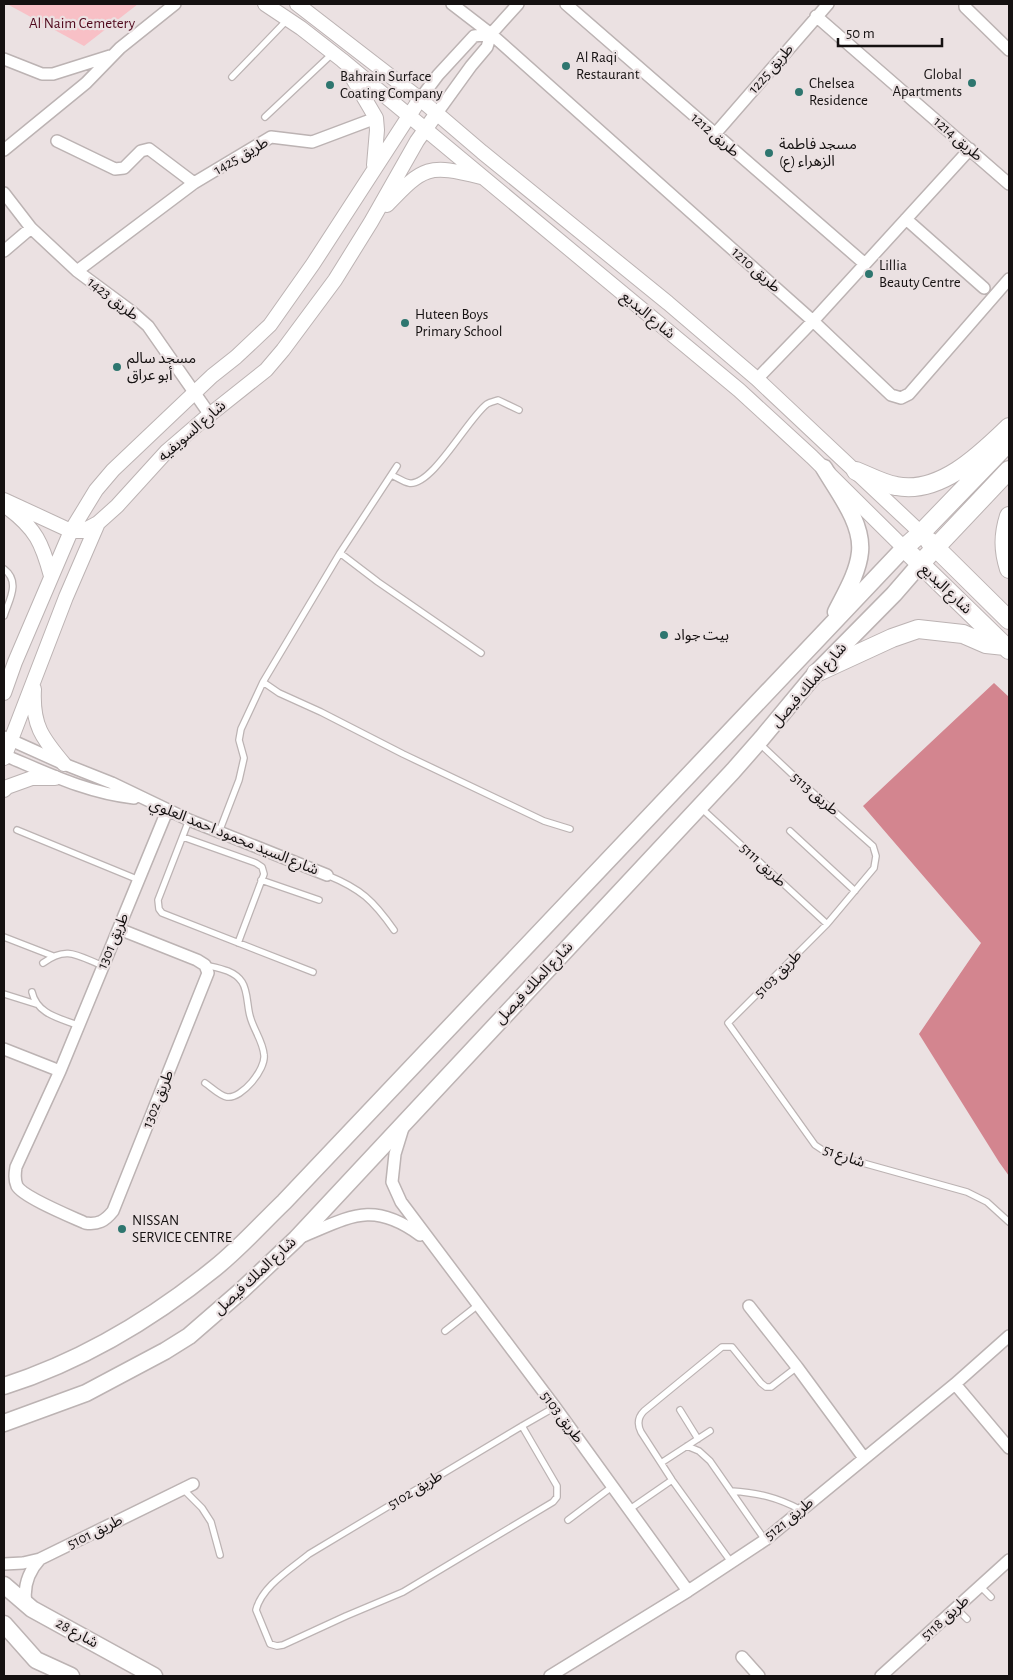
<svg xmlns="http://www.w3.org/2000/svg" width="1013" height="1680" viewBox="0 0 1013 1680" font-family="'Alegreya Sans','Noto Sans Arabic',sans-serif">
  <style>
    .green { fill: #f8c0c6 }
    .forest { fill: #d3858f }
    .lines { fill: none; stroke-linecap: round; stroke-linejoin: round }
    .service-casing { stroke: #bcb3b3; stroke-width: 8 }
    .minor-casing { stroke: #bcb3b3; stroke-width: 14 }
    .tertiary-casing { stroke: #bcb3b3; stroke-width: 16 }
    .secondary-casing { stroke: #bcb3b3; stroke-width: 19 }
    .primary-casing { stroke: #bcb3b3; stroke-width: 20 }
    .service { stroke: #fff; stroke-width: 5.5 }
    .minor { stroke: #fff; stroke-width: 11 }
    .tertiary { stroke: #fff; stroke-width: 14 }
    .secondary { stroke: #fff; stroke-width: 16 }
    .primary { stroke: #fff; stroke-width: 18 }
    .poi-dot { fill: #2e766f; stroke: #ebe1e2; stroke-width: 2 }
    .labels { text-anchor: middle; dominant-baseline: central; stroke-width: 4.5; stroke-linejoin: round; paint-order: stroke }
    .park-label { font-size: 15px; fill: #50091d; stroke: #ebe1e2 }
    .poi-label { font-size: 15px; fill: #151111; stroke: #ebe1e2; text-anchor: start }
    .street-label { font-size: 15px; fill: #151111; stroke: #ebe1e2 }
  </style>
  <rect width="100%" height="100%" fill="#ebe1e2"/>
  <!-- green -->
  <path class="green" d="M7 4H138L84 46Z"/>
  <!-- forest -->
  <path class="forest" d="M994 683 1009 697V1176L999 1162 919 1034 981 943 863 806Z"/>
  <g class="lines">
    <!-- service casing -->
    <g class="service-casing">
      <path id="service" d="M232 77 288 19
        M265 117 333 53
        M391 475C397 477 403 482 409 483 432 487 468 418 487 404 490 402 495 401 498 400L519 410
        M340 553 378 582 481 653
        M4 569C21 582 9 600 4 616
        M263 682 340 553 397 466
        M760 744 793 775 873 846 876 856 874 868 827 924 728 1023 815 1145 827 1153 967 1192 987 1202 1009 1222
        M700 807 827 924
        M189 820 158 900 159 909 162 913 313 972
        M17 830 139 880
        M790 831 855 891
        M219 832 239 780 244 758 239 740 241 729 263 682 279 693 321 712 403 754 544 821 570 829
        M183 837 256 863 262 867 264 874 238 943
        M327 875C361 889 373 900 394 930
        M261 880 319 900
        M4 937 53 956
        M43 963C67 945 78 956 103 966
        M205 965C218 968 234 970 242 982 248 991 247 1006 250 1016 253 1029 263 1041 264 1055 266 1069 242 1099 227 1097 220 1096 211 1087 205 1083
        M32 992C37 1014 59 1018 77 1025
        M4 994 36 1004
        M445 1331 478 1305
        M680 1410 698 1439
        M522 1426 557 1486V1497L553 1502 403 1592 346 1616 283 1645 277 1646 270 1644 256 1610C262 1586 291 1569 309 1554L522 1426 555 1407
        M687 1446 699 1451 710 1461 765 1540
        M661 1463 710 1431
        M183 1489 202 1508 211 1522 220 1555
        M731 1491C758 1493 777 1497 801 1510
        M630 1509 672 1480
        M568 1520 613 1486
        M731 1562 672 1480 641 1432C637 1424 638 1417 644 1411L722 1347H732L761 1383 766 1387H771L797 1367
        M980 1586 991 1597
        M956 1608 967 1619"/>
    </g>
    <!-- minor casing -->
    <g class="minor-casing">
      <path id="minor" d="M452 4 491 34 813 321 891 395 901 398 909 394 1009 279
        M566 4 865 264
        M965 4V7L1009 50
        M816 16 1009 184
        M4 59 42 74H53L110 56
        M420 99 438 75 474 36 491 34
        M437 113 471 66 487 47 491 34 518 4
        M715 134 828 4
        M57 141 115 169 124 168 141 151 149 149 194 183
        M4 150 86 83 120 48 175 4
        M4 193 31 228 77 271 131 311 148 326 210 415
        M906 219 984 288
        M4 251 31 228
        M77 271 194 183 271 137 312 142 376 118
        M757 379 813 321 970 149
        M4 737 64 764 112 783 189 820 327 875
        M4 755C47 773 87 793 134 798
        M119 929 197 960 205 965 208 973 113 1211C105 1221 98 1225 85 1223 72 1217 23 1197 17 1186 14 1179 15 1173 16 1167L60 1071 167 811
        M4 1049 60 1071
        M403 1128 395 1154 392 1182 401 1202 555 1407 688 1591
        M301 1237C350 1217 372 1200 420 1235
        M749 1306 797 1367 864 1458
        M955 1384 1009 1448
        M4 1564 23 1563 40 1559
        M26 1604C23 1586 28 1572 40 1559L193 1484
        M742 1657 759 1676
        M550 1676 688 1591 765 1540 955 1384 1009 1336
        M881 1676 1009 1560"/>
    </g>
    <!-- tertiary casing -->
    <g class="tertiary-casing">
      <path id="tertiary" d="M265 4 301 28 342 60 739 390 812 457 904 548
        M297 4 420 99 482 152 668 303 757 379 921 533
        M349 72 376 118 377 130 374 165
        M387 205C424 166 428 164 481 177
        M4 500 71 531H83L98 523
        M8 508C36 529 42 543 51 576
        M34 689C32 725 42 738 64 764
        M4 693 15 662 71 531 96 490 113 470 212 376 236 357 270 325 313 264 420 99
        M4 758 66 597 98 523 117 506 167 451 203 420 266 370 283 350 335 280 371 222 417 141 437 113
        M4 790 7 787 32 778H55"/>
    </g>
    <!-- secondary casing -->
    <g class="secondary-casing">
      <path id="secondary" d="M824 468C838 492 863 523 860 552 858 573 845 594 836 612
        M4 1386C82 1361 152 1319 215 1268 240 1248 261 1224 284 1202L904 548
        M4 1423 86 1393 165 1351 189 1336 242 1290 296 1239 733 771 762 738 816 673 894 594 920 564
        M4 1585 32 1609 154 1676
        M4 1624 36 1660 71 1676"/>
    </g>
    <!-- primary casing -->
    <g class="primary-casing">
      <path id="primary" d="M1009 442 921 533 904 548 1009 650
        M856 471C869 476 883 484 896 486 940 495 981 454 1009 427
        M1009 516C1003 535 1003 550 1009 569
        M929 541 1009 620
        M920 564 1009 470
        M816 673 892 638 918 629 963 634 986 644 1005 646"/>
    </g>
    <!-- service -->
    <use href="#service" class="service"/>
    <!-- minor -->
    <use href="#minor" class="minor"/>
    <!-- tertiary -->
    <use href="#tertiary" class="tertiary"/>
    <!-- secondary -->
    <use href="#secondary" class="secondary"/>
    <!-- primary -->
    <use href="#primary" class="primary"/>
  </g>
  <!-- markers -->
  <g class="poi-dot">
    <circle cx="566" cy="66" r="5"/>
    <circle cx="972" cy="83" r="5"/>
    <circle cx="330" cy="85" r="5"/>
    <circle cx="799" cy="92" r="5"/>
    <circle cx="769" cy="153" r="5"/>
    <circle cx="869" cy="274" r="5"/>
    <circle cx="405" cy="323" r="5"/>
    <circle cx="117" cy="367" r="5"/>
    <circle cx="664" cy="635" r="5"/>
    <circle cx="122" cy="1229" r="5"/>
  </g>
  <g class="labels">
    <!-- park labels -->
    <g class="park-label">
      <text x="82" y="23">Al Naim Cemetery</text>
    </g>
    <!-- poi labels -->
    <g class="poi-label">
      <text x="576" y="57">Al Raqi<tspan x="576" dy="17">Restaurant</tspan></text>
      <text x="962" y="74" text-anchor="end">Global<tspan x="962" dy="17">Apartments</tspan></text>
      <text x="340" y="76">Bahrain Surface<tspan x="340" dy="17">Coating Company</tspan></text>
      <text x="809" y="83">Chelsea<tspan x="809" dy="17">Residence</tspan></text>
      <text x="779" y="144">مسجد فاطمة<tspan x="779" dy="17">الزهراء (ع)</tspan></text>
      <text x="879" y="265">Lillia<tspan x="879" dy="17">Beauty Centre</tspan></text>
      <text x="415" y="314">Huteen Boys<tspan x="415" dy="17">Primary School</tspan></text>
      <text x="127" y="358">مسجد سالم<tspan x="127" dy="17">أبو عراق</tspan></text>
      <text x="674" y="635">بيت جواد</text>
      <text x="132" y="1220">NISSAN<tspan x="132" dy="17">SERVICE CENTRE</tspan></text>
    </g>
    <!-- street labels -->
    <g class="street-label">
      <text transform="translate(771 69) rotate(-49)">طريق 1225</text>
      <text transform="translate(715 135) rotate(41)">طريق 1212</text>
      <text transform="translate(958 139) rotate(41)">طريق 1214</text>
      <text transform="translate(241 156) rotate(-30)">طريق 1425</text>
      <text transform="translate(756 270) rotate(42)">طريق 1210</text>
      <text transform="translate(113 299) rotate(38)">طريق 1423</text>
      <text transform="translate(648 315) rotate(40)">شارع البديع</text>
      <text transform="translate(192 431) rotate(-41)">شارع السويفيه</text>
      <text transform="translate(946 589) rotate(44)">شارع البديع</text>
      <text transform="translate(809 685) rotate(-49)">شارع الملك فيصل</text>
      <text transform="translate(815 794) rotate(41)">طريق 5113</text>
      <text transform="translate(234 837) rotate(22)">شارع السيد محمود احمد العلوي</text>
      <text transform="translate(763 865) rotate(43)">طريق 5111</text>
      <text transform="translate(113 941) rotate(-67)">طريق 1301</text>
      <text transform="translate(778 974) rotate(-45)">طريق 5103</text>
      <text transform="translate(534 983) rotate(-47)">شارع الملك فيصل</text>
      <text transform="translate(158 1099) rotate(-68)">طريق 1302</text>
      <text transform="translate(844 1156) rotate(19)">شارع 51</text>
      <text transform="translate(255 1276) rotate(-43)">شارع الملك فيصل</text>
      <text transform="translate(562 1417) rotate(53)">طريق 5103</text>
      <text transform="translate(415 1490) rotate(-31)">طريق 5102</text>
      <text transform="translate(789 1519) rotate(-39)">طريق 5121</text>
      <text transform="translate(95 1532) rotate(-26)">طريق 5101</text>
      <text transform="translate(945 1618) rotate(-42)">طريق 5118</text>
      <text transform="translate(77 1633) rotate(29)">شارع 28</text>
    </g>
  </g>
  <!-- border -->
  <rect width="1013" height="1680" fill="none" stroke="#151111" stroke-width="10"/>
  <!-- scale -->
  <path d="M838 38v8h104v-8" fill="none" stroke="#151111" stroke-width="2.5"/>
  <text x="846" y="38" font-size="15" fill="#151111" stroke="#ebe1e2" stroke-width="4" paint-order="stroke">50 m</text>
</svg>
